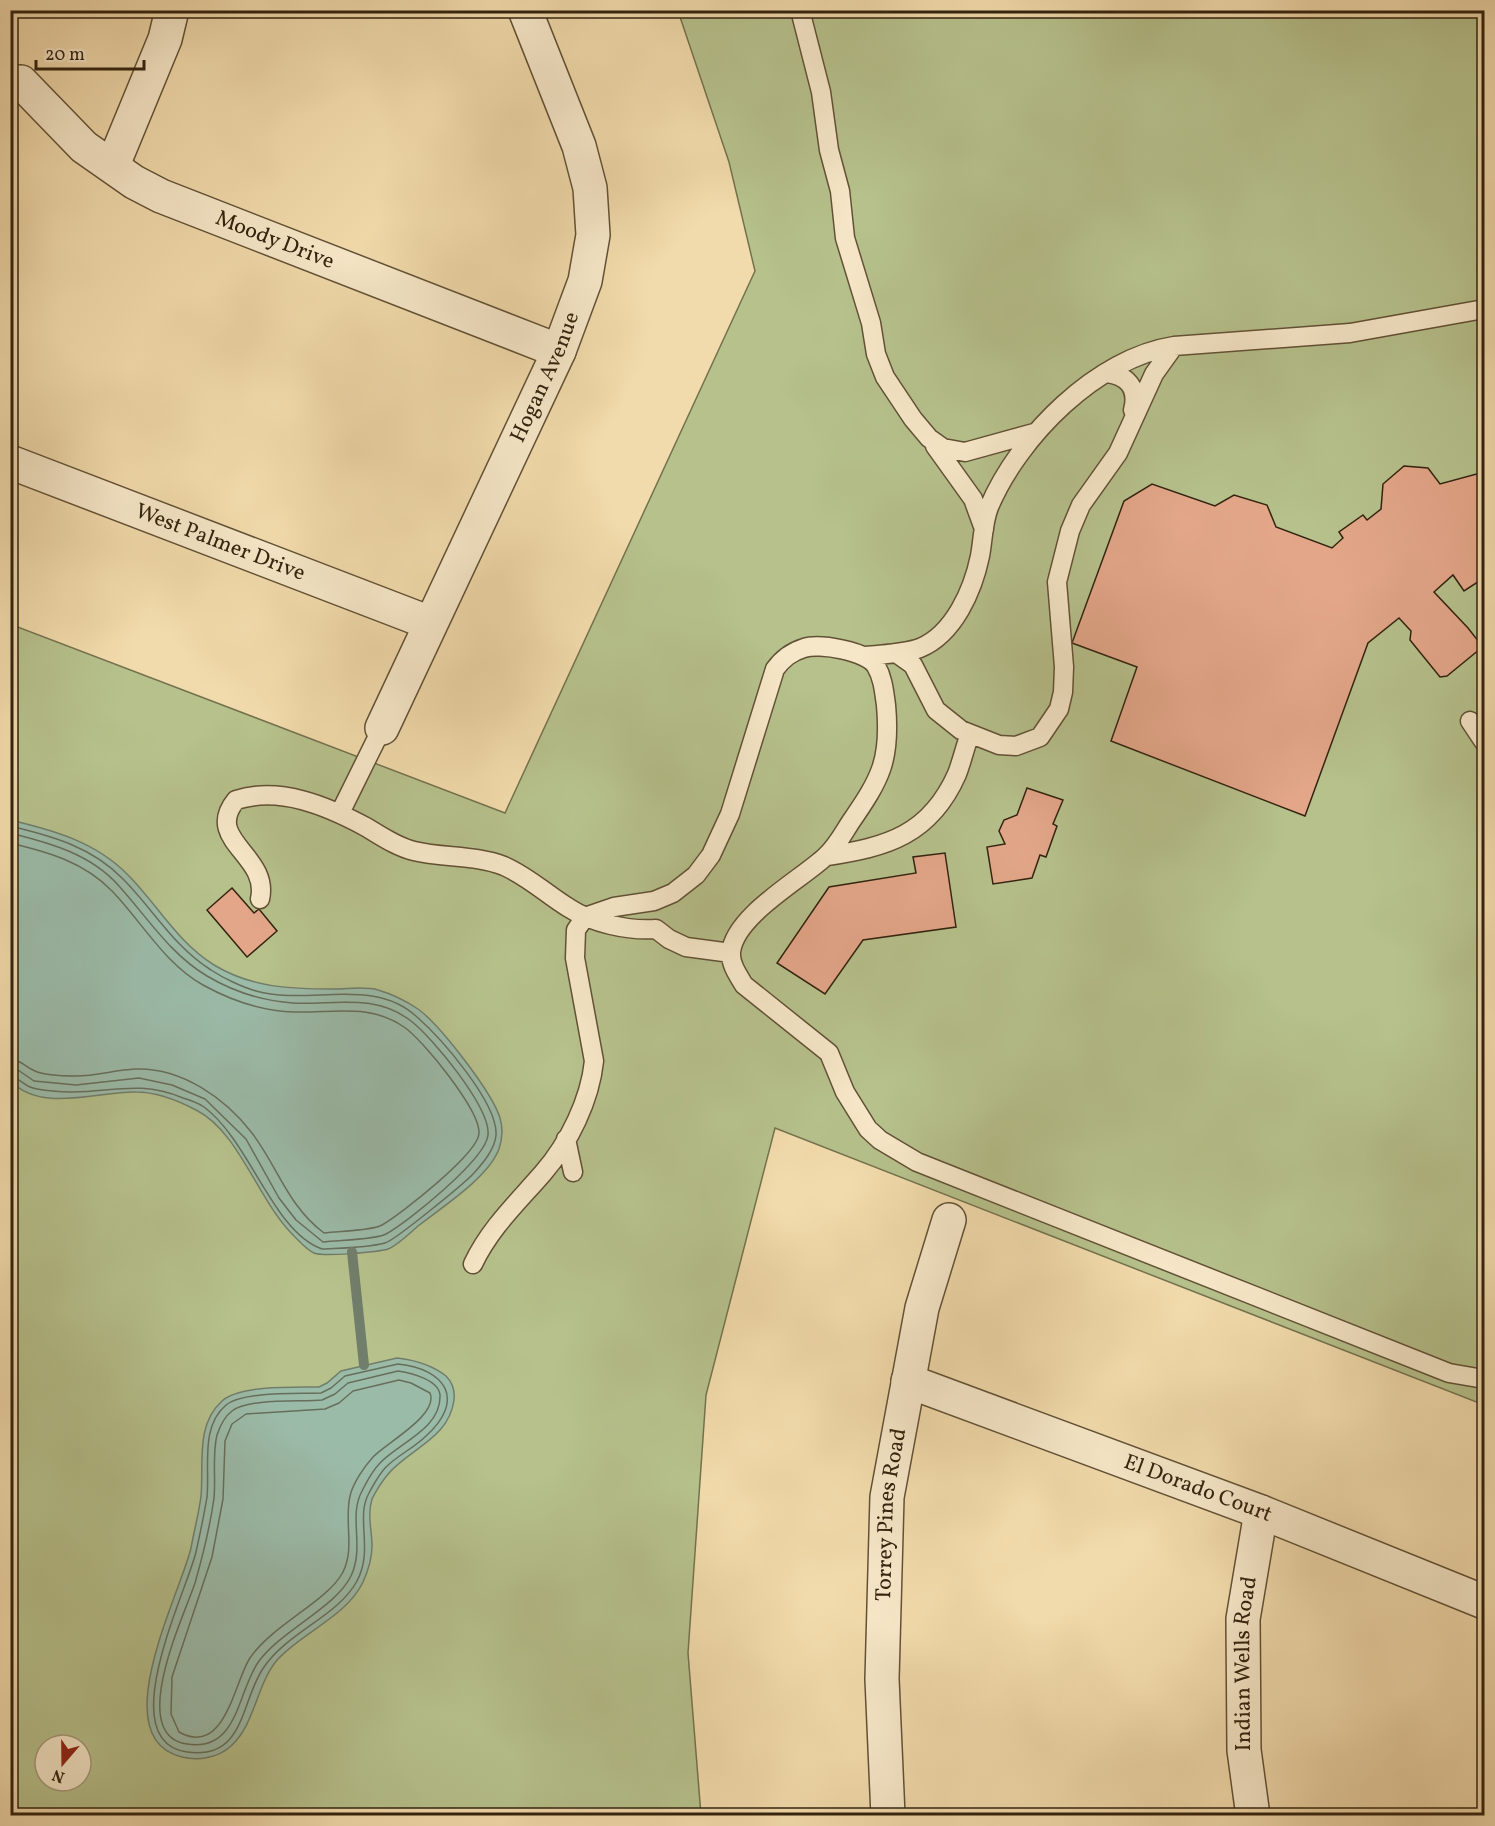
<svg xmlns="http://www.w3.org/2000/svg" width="1495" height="1826" viewBox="0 0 1495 1826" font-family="Vollkorn,serif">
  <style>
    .green { fill: #b6c18c; stroke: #74724e; stroke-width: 1.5; fill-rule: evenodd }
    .water { fill: #9bbba9; stroke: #717e6b; stroke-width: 1.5 }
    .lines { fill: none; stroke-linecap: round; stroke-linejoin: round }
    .shore { stroke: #676f5c; stroke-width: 1.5 }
    .stream { stroke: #717e6b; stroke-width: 10 }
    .building { fill: #e3a689; stroke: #33230f; stroke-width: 1.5 }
    .lane-casing { stroke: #625136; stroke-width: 21 }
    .street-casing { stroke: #625136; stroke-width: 36 }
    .lane { stroke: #f6e7c8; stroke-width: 18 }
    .street { stroke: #f6e7c8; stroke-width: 33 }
    .labels { text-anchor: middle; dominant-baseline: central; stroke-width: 4.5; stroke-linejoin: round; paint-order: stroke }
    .street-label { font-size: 22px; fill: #33230f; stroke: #f6e7c8 }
  </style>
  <rect width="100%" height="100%" fill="#f1daab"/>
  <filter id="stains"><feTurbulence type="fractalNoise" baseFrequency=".00333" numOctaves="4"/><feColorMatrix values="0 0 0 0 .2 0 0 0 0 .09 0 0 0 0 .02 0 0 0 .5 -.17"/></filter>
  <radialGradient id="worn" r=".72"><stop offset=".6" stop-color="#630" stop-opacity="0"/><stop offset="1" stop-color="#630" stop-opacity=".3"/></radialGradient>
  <!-- green -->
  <path class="green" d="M678 11H1484V1405L775 1128 706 1395 688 1653 701 1815H11L10 624 505 813 755 271 729 162ZM45 1745H81V1781H45Z"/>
  <!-- water -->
  <path class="water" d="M10 820C53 830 96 842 128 875 157 904 177 942 214 965 252 988 291 989 335 989 348 989 365 986 378 990 392 994 406 1001 418 1009 440 1025 492 1092 500 1118 503 1128 502 1140 499 1149 488 1178 442 1207 418 1226 410 1233 398 1245 388 1249 378 1252 323 1257 314 1253 307 1250 301 1243 295 1237 258 1202 240 1132 196 1110 179 1101 156 1092 136 1092 99 1091 40 1114 10 1080Z
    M397 1358C415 1360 432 1365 446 1376 453 1383 455 1391 454 1400 449 1438 411 1448 389 1473 383 1480 376 1491 372 1499 367 1515 372 1531 372 1546 372 1558 368 1571 363 1582 347 1616 303 1632 278 1659 256 1684 256 1723 231 1746 218 1758 198 1761 182 1757 103 1739 181 1592 191 1548 194 1531 199 1513 201 1496 204 1465 195 1425 222 1401 240 1385 295 1387 319 1387L327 1383 341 1371Z"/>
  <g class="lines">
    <!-- shore -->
    <path class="shore" d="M10 826C52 836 92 847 123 879 153 909 174 947 211 970 223 978 242 987 256 991 309 1006 373 976 417 1017 441 1038 498 1103 496 1135 495 1149 483 1163 474 1173 465 1183 394 1241 385 1243 366 1248 342 1248 322 1249 273 1232 250 1141 204 1107 198 1103 190 1100 183 1098 133 1077 102 1097 53 1091 45 1090 37 1090 30 1087 23 1084 18 1077 10 1077
      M10 833C50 843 91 854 119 886 147 917 170 954 207 976 234 992 262 1001 293 1003 334 1005 375 993 411 1021 432 1037 491 1108 488 1135 486 1159 408 1222 386 1234 375 1240 337 1240 323 1242L296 1220 279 1198 246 1139 205 1099 172 1085 139 1078 76 1085 34 1081 18 1070 10 1069
      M10 843C48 852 84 862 112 891 142 922 164 963 203 985 232 1001 261 1011 294 1012 334 1013 369 1003 404 1027 423 1040 480 1110 479 1133 479 1153 401 1214 382 1225 372 1231 337 1231 324 1233 287 1205 278 1167 252 1133 225 1098 181 1067 135 1069 115 1070 96 1076 76 1076 64 1076 46 1076 35 1071 25 1067 22 1060 10 1060
      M398 1364C446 1369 466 1400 426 1436 414 1448 398 1455 386 1467 379 1474 374 1484 369 1493 355 1518 374 1549 357 1581 338 1616 288 1632 264 1667 240 1701 246 1760 187 1752 111 1741 187 1591 196 1552 200 1534 204 1515 207 1497 210 1467 200 1427 226 1405 244 1391 298 1394 321 1393L331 1388 345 1376Z
      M398 1371C411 1373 441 1380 440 1397 440 1429 399 1443 380 1463 373 1470 367 1481 362 1491 348 1517 365 1546 351 1576 336 1607 282 1630 259 1661 237 1691 239 1752 187 1744 126 1735 185 1614 195 1583 203 1555 210 1527 214 1498 216 1478 212 1455 217 1435 220 1426 224 1417 232 1411 248 1398 301 1402 322 1400L335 1394 348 1383Z
      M399 1380 411 1383 430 1393C439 1415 386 1443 373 1457 364 1467 353 1483 350 1496 344 1522 355 1548 343 1572 328 1601 272 1625 250 1658 234 1682 225 1758 179 1732L171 1714 172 1677 212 1557 223 1499 225 1441 232 1424 246 1414 325 1409 339 1403 353 1391Z"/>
    <!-- stream -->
    <path class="stream" d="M352 1252 364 1365"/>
  </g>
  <!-- building -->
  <path class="building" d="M1404 466 1428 468 1440 484 1484 472V578L1464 591 1453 575 1434 592 1468 628 1479 642 1480 649 1447 676 1440 677 1410 640 1411 631 1399 618 1368 643 1305 816 1111 741 1137 667 1072 643 1124 501 1152 484 1215 506 1234 495 1267 505 1276 527 1332 548 1343 538 1339 532 1363 515 1367 520 1381 509 1383 484Z
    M1027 788 1063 800 1053 824 1057 826 1046 857 1040 855 1032 878 993 884 987 847 1005 844 999 831 1004 820 1017 815Z
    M945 853 956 927 863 940 825 994 777 963 829 887 916 873 913 857Z
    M232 888 254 913 259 909 277 931 247 957 207 910Z"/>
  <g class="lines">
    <!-- lane casing -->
    <g class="lane-casing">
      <path id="lane" d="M800 10 821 92 829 150 840 191 845 238 871 323 876 354 885 377 913 419 929 438 943 448 965 452 1034 433
        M1106 373C1127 375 1139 388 1133 410
        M935 446 973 499 984 529
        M896 653 913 665 936 710 961 730 999 745 1016 746 1040 737 1059 709 1063 692 1064 667 1057 582 1070 531 1081 505 1118 453 1154 374 1174 346
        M866 656C883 654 903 654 920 648 954 634 973 590 980 556 983 540 983 522 989 507 1019 436 1097 358 1174 346L1350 333 1484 309
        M1470 721 1484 742
        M340 813 382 728
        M827 856C887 847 930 835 957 774 962 761 965 747 970 734
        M260 899C270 855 203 840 236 800 280 786 327 806 366 827 381 836 397 847 414 851 443 858 477 855 504 866 529 877 546 894 569 908 592 923 628 931 656 929L669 939 686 947 731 953
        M566 1139 573 1172
        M473 1264C490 1228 517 1203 543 1173 569 1143 590 1100 594 1061L575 958 576 930 585 917 614 907 654 901 673 893 696 875 711 855 730 814 775 669C783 658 791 652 804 648 819 643 867 651 876 666 883 678 884 691 886 705 891 760 881 778 850 823 843 834 836 847 826 856 802 879 735 915 731 952 730 964 738 975 744 985L829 1053 845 1092 868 1129 880 1140 917 1162 1449 1373 1484 1379"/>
    </g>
    <!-- street casing -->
    <g class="street-casing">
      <g id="street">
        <path id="s1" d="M21 82 84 147 134 182 161 196 559 351"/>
        <path d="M113 165 165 39 172 10"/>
        <path id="s2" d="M10 462 430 623"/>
        <path id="s3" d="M382 728 559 351 585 281 593 235 590 188 579 146 525 10"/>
        <path id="s4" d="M908 1381 1261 1512 1484 1602"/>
        <path id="s5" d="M888 1816 882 1679 887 1497 922 1308 949 1220"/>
        <path id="s6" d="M1253 1816 1244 1750 1243 1619 1261 1512"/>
      </g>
    </g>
    <!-- lane -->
    <use href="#lane" class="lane"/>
    <!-- street -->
    <use href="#street" class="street"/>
  </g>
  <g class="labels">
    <!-- street labels -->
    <g class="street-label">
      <text stroke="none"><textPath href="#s1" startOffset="304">Moody Drive</textPath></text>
      <text stroke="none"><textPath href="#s3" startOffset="387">Hogan Avenue</textPath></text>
      <text stroke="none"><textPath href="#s2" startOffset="225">West Palmer Drive</textPath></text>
      <text stroke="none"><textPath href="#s4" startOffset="309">El Dorado Court</textPath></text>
      <text stroke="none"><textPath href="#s5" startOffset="302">Torrey Pines Road</textPath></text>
      <text stroke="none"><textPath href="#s6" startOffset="153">Indian Wells Road</textPath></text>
    </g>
  </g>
  <!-- margin -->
  <rect width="1495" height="1826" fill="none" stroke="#f1daab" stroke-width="36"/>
  <rect x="12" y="12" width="1471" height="1802" fill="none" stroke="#33230f" stroke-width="3"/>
  <rect x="18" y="18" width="1459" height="1790" fill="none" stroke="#33230f" stroke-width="1.5"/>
  <!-- north arrow -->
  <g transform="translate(63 1763) rotate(200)"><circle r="28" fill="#f6e7c8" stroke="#a8997e" stroke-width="1.5"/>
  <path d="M0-4.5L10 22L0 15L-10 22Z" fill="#8f2418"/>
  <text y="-9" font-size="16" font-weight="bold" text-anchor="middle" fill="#33230f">N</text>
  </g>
  <!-- scale -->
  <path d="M36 60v9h108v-9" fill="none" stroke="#33230f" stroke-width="3"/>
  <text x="45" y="60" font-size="18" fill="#33230f" stroke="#f6e7c8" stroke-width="4.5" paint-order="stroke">20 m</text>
  <rect width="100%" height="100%" filter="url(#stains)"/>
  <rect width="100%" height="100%" fill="url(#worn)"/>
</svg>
